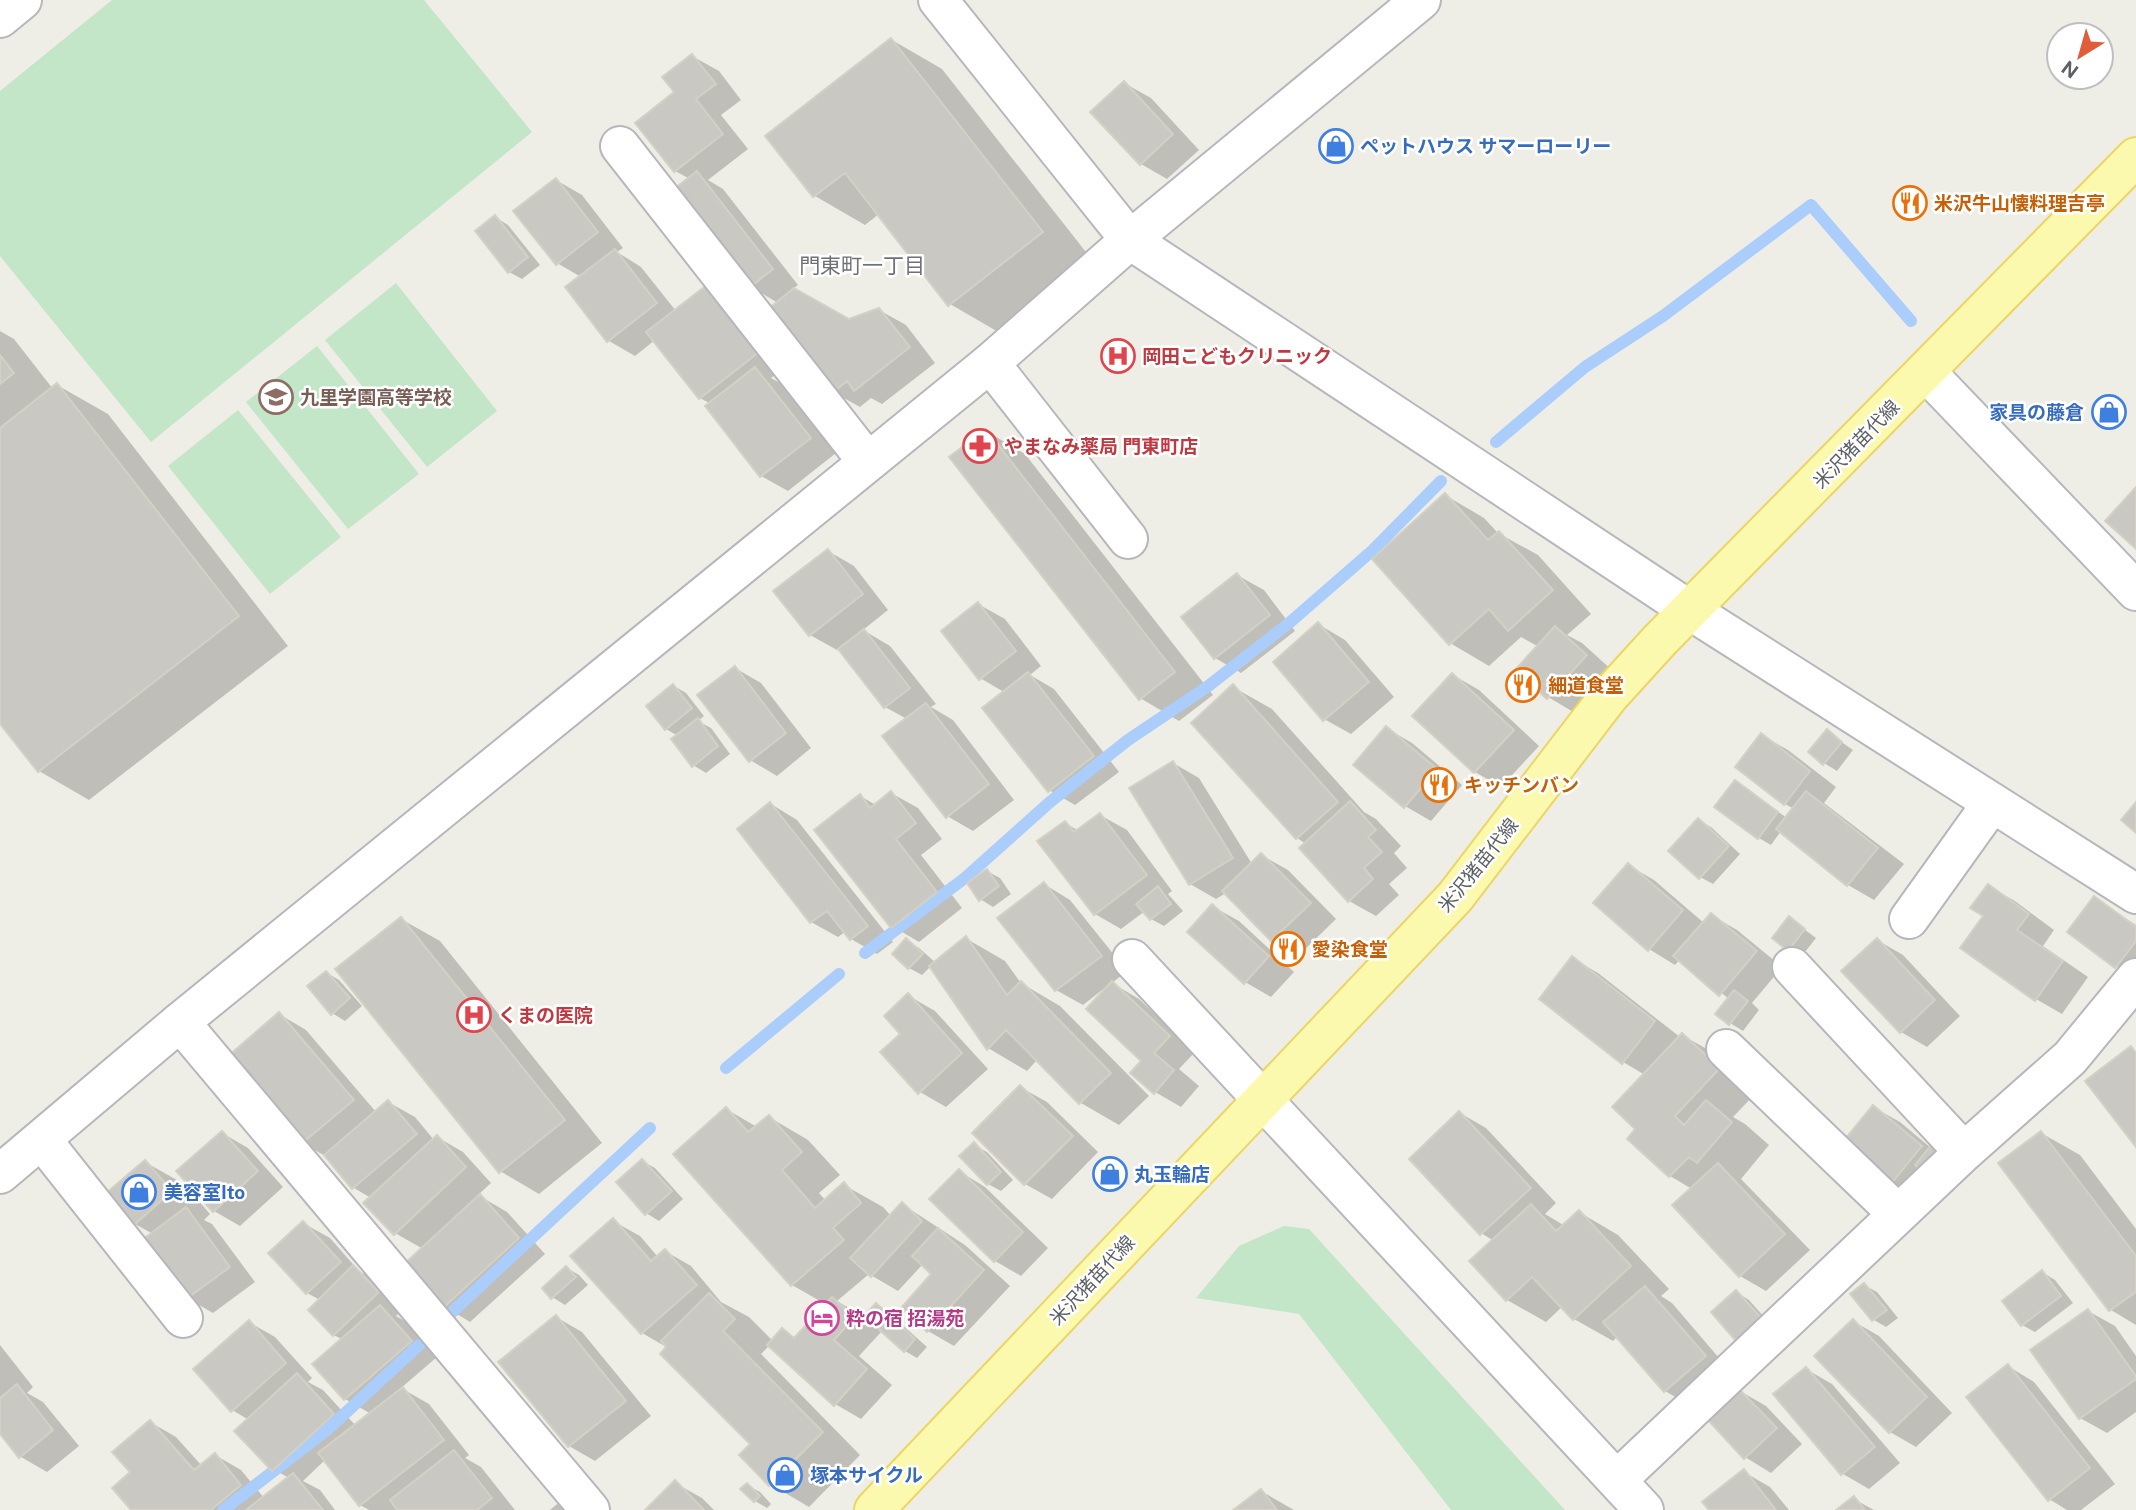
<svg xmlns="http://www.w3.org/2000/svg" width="2136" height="1510" viewBox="0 0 2136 1510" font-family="'Public Sans','Noto Sans JP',sans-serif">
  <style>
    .green { fill: #c3e5c8 }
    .shadow { fill: #0003 }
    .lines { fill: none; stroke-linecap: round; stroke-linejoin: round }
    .stream { stroke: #aacdfb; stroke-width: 12 }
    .building { fill: #cac8c2; stroke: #d3d1c4; stroke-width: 2 }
    .minor-casing { stroke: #b6b7bc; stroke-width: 42 }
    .tertiary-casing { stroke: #b6b7bc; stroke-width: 42 }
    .primary-casing { stroke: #ebd663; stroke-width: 42 }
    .minor { stroke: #fff; stroke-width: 38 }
    .tertiary { stroke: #fff; stroke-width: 38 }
    .primary { stroke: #fbf9ae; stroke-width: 38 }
    .labels { text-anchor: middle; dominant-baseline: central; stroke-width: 5; stroke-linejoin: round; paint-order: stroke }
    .shop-label { font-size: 19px; font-weight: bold; fill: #366cbe; stroke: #fff; text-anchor: start }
    .food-label { font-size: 19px; font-weight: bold; fill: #c56008; stroke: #fff; text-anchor: start }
    .health-label { font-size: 19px; font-weight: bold; fill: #be3a42; stroke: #fff; text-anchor: start }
    .education-label { font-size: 19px; font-weight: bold; fill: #785e54; stroke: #fff; text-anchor: start }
    .street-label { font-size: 19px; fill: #5d6065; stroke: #fff }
    .hotel-label { font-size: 19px; font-weight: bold; fill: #b23c85; stroke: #fff; text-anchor: start }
    .neighbourhood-label { font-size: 21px; fill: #6e7277; stroke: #fff }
  </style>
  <rect width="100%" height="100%" fill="#efeee6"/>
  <!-- green -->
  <path class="green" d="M112 0H424L532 132 151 442 0 256V91Z
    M396 283 497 411 427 467 325 340Z
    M317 346 419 474 348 529 246 402Z
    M238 410 341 537 270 594 168 466Z
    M1284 1226 1309 1229 1565 1510H1451L1299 1314 1196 1298 1239 1246Z"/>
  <!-- shadow -->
  <path class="shadow" d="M892 40 942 69 1093 261 1000 333 950 304 879 214 865 225 815 196 768 136Z
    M692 56 719 71 741 100 721 115 748 149 708 180 723 189 798 285 793 289 849 321 879 310 906 325 935 363 882 404 871 398 860 407 833 392 778 303 751 287 690 179 675 171 676 93Z
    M1124 83 1151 98 1199 150 1167 179 1141 164Z
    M556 180 582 195 623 248 617 252 641 267 676 311 707 287 785 368 771 378 782 384 836 453 788 491 761 476 711 404 700 398 655 340 635 356 609 341 581 277 557 263Z
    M495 217 508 225 540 265 522 279 509 272Z
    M0 331 14 339 53 389 57 385 108 414 288 646 89 800 39 771 0 721Z
    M986 431 1025 454 1213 695 1179 721 1140 698Z
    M1445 495 1484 518 1498 533 1538 555 1591 614 1567 635 1582 643 1613 671 1575 713 1548 697 1518 670 1539 647 1521 637 1489 666 1450 643Z
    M828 551 854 566 888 610 863 630 890 646 936 704 931 707 953 720 1014 800 973 831 947 816 907 719 885 707 839 648 837 650 810 635 775 591Z
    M1237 575 1264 590 1295 631 1241 673 1215 658Z
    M978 604 1005 619 1041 666 1030 675 1054 689 1119 772 1075 805 1049 790 1004 692 980 678Z
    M1318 624 1345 640 1394 697 1351 734 1324 719Z
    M735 668 761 683 811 748 777 776 750 760Z
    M1453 675 1479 690 1539 746 1501 787 1475 772 1415 716Z
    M674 686 686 693 704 716 698 721 711 728 730 754 706 773 693 765 678 736 666 729Z
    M1233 687 1272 709 1364 812 1376 819 1401 846 1394 853 1407 868 1389 884 1399 895 1376 916 1349 901 1306 844 1297 838Z
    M1386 728 1412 743 1462 785 1431 821 1405 806Z
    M1827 732 1853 750 1837 771 1824 763Z
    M1761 735 1788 750 1836 787 1824 803 1904 864 1874 900 1848 885 1781 831 1771 845 1759 838 1736 782 1787 818 1794 809 1785 804Z
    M1173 763 1199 778 1252 864 1261 855 1288 870 1336 919 1299 955 1272 940 1226 893 1216 899 1190 884Z
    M891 793 918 808 942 839 921 855 962 908 919 942 892 926 860 796 876 805Z
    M771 804 797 820 893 942 877 954 851 939 845 932 838 937 811 922Z
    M1100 815 1127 830 1172 891 1168 894 1183 911 1164 926 1151 919 1145 911 1121 929 1095 914 1065 823 1079 831Z
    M1698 820 1711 827 1740 854 1713 884 1700 877Z
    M1628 865 1654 880 1704 923 1711 915 1737 930 1782 967 1752 1003 1759 1010 1743 1031 1730 1023 1729 999 1680 959 1675 965 1649 949Z
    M987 871 1000 878 1011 894 993 907 980 899Z
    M1044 884 1070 900 1127 971 1112 983 1139 999 1195 1052 1179 1069 1199 1086 1181 1107 1155 1092 1143 1061 1106 987 1083 1005 1056 990 1000 918Z
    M1988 886 2015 901 2054 930 2043 946 2088 977 2062 1014 2036 999 1985 916Z
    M2094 898 2136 925V978L2116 966Z
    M1212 906 1239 921 1294 972 1271 997 1245 982Z
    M1789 918 1816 938 1801 957 1789 949Z
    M401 919 440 941 602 1143 539 1194 500 1171Z
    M967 939 1005 961 1021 983 1060 1006 1149 1096 1119 1125 1081 1103 1037 1060 1027 1071 988 1048 931 966 922 975 909 968 906 940 919 948 936 963Z
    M1877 940 1903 955 1960 1016 1927 1047 1901 1032Z
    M1572 958 1598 973 1680 1037 1682 1035 1721 1057 1758 1091 1733 1117 1745 1124 1769 1145 1741 1179 1810 1250 1766 1291 1740 1276 1692 1189 1670 1176 1629 1139 1638 1129 1645 1075 1623 1062Z
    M327 973 339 980 362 1006 345 1021 332 1013Z
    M909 996 935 1011 988 1069 946 1107 920 1092 903 1034Z
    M279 1014 306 1030 376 1112 388 1102 415 1117 434 1140 437 1137 463 1152 491 1183 478 1195 507 1212 545 1254 470 1322 444 1306 423 1249 395 1233 371 1198 354 1188 329 1158 302 1143Z
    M1020 1087 1047 1102 1098 1152 1052 1199 1025 1184 974 1133Z
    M1873 1107 1900 1122 1931 1148 1917 1198 1891 1183Z
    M726 1109 757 1127 769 1117 808 1140 840 1175 819 1193 826 1201 844 1185 883 1207 891 1216 902 1204 965 1245 1010 1286 954 1346 928 1331 903 1308 934 1274 923 1264 898 1291 869 1274 837 1301 859 1314 874 1327 876 1324 877 1306 889 1313 927 1347 917 1358 905 1351 883 1330 859 1356 892 1385 861 1419 835 1404 770 1345 761 1354 860 1455 809 1507 770 1484 753 1444 668 1348 642 1333 613 1221 640 1236 658 1257 665 1251 691 1266 721 1302 749 1317 773 1341 783 1330 796 1338 827 1305 792 1285Z
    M1460 1113 1486 1128 1556 1203 1545 1214 1565 1226 1579 1212 1618 1235 1669 1289 1661 1296 1672 1303 1731 1372 1691 1406 1665 1391 1618 1336 1613 1341 1574 1319 1563 1306 1546 1322 1507 1300 1494 1241 1481 1233Z
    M222 1133 248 1148 283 1187 240 1226 214 1211Z
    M2041 1133 2080 1155 2136 1229V1325L2111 1310 2000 1163Z
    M974 1145 987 1152 1013 1180 1001 1191 988 1184Z
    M642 1161 655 1168 683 1199 659 1221 646 1213Z
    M145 1162 184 1184 210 1214 204 1220 212 1224 255 1282 213 1313 187 1298 153 1234 135 1224Z
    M959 1171 985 1187 1048 1248 1021 1276 995 1261Z
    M303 1223 330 1238 359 1271 380 1282 404 1308 396 1316 407 1322 437 1357 401 1388 429 1404 469 1455 465 1458 481 1467 515 1510H369L360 1505 325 1460 303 1481 320 1490 335 1510H134L133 1472 150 1422 176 1437 202 1466 215 1455 241 1470 264 1498 289 1478 273 1469 249 1420 232 1410 249 1322 275 1337 312 1378 308 1382 323 1390 356 1426 371 1414 345 1399 343 1340 334 1335 320 1300 307 1293 271 1253Z
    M567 1268 579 1275 588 1285 565 1305 552 1297Z
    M2042 1272 2055 1280 2073 1303 2035 1332 2022 1325Z
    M1864 1285 1877 1292 1898 1318 1886 1327 1874 1320 1852 1295Z
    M1736 1292 1749 1300 1773 1327 1713 1312Z
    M2088 1311 2115 1326 2136 1356V1412L2107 1433 2080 1418Z
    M556 1317 582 1332 651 1416 595 1461 569 1446Z
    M1853 1321 1879 1336 1952 1413 1916 1447 1890 1432Z
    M0 1345 33 1387 27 1393 43 1402 79 1446 47 1472 21 1457 0 1431Z
    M2008 1366 2034 1382 2115 1484 2081 1510H2067L2049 1499Z
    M1806 1369 1832 1384 1900 1463 1869 1489 1843 1474 1775 1395Z
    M1740 1391 1766 1406 1802 1444 1771 1473 1745 1457Z
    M1744 1472 1770 1487 1789 1510H1711Z
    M675 1483 702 1498 714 1510H648Z
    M747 1485 760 1492 771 1504 767 1508 755 1501Z
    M1261 1491 1294 1510H1236Z
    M1854 1499 1874 1510H1839Z
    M557 1504 567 1510H550Z"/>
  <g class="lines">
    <!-- stream -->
    <path class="stream" d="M1496 442 1585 367 1663 316 1811 205 1911 321
      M865 953 965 878 1050 802 1128 740 1207 687 1288 624 1373 550 1441 481
      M726 1068 839 974
      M450 1314 650 1128
      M223 1510 327 1430 419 1345"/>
  </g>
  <!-- building -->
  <path class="building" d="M891 38 1043 232 948 306 845 173 813 197 765 136Z
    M692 54 716 84 696 99 723 134 674 172 635 123 674 92 662 77Z
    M1124 81 1173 134 1140 165 1090 112Z
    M697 171 773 269 749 288 673 190Z
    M556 178 598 232 556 265 513 211Z
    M495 215 528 257 508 273 475 231Z
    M615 249 657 303 607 342 565 287Z
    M707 285 759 352 699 399 646 332Z
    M794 288 849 319 879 308 910 347 854 391 847 381 832 393 767 310Z
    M0 355 14 373 0 384Z
    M755 367 811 438 760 477 705 406Z
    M57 383 239 616 38 772 0 724V428Z
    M986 429 1175 672 1139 700 949 457Z
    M2136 487V549L2105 521Z
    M1445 493 1488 540 1499 531 1553 590 1508 631 1489 609 1449 645 1372 559Z
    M828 549 863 594 809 636 773 591Z
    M1237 573 1270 615 1214 659 1181 617Z
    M978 602 1016 651 979 680 941 631Z
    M1318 622 1369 682 1323 721 1273 662Z
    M1555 626 1587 655 1547 699 1515 670Z
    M864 629 910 688 884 708 838 649Z
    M735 666 786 733 749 762 697 695Z
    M1028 672 1094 756 1048 792 982 708Z
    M1452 673 1514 730 1474 773 1412 716Z
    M673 684 692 708 665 730 646 706Z
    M1233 684 1338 802 1296 839 1191 723Z
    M926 703 989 784 946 818 882 736Z
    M698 718 718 746 692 767 671 739Z
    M1386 726 1437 769 1404 808 1353 765Z
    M1827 729 1842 742 1823 765 1808 752Z
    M1761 733 1810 771 1784 805 1735 767Z
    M1173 761 1233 858 1189 885 1129 788Z
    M1735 780 1778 812 1758 839 1714 807Z
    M891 791 916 823 896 839 937 892 891 928 814 830 860 794 870 808Z
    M1806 791 1878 848 1847 886 1776 829Z
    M1350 801 1376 830 1368 837 1382 852 1364 868 1373 879 1348 902 1299 848Z
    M770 802 868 926 850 940 827 911 810 923 737 829Z
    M2136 802V833L2121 820Z
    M1100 813 1147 875 1094 915 1037 841 1065 821 1074 832Z
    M1698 818 1729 846 1699 879 1668 851Z
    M1261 853 1311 903 1271 941 1222 891Z
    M1628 863 1683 910 1648 951 1593 903Z
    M987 869 999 886 979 901 967 883Z
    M1044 882 1102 956 1055 991 997 918Z
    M1988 884 2029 914 2017 930 2063 961 2035 1001 1960 948 1983 916 1970 908Z
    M1158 886 1171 904 1150 920 1136 904Z
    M2094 896 2136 927V941L2115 968 2067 932Z
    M1212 904 1269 956 1244 984 1187 932Z
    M1711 913 1757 951 1719 996 1673 956Z
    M1789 916 1805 929 1788 951 1772 938Z
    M401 917 565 1120 499 1173 335 969Z
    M966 936 1007 995 1021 981 1111 1073 1079 1104 1006 1030 987 1050 929 966Z
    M906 938 923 954 908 969 892 954Z
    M1877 938 1935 1000 1900 1033 1841 971Z
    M1572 956 1655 1021 1622 1064 1539 999Z
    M326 971 350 998 331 1015 307 986Z
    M1112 981 1170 1036 1154 1053 1174 1070 1154 1094 1130 1073 1141 1061 1086 1009Z
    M1734 990 1748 1001 1729 1025 1715 1014Z
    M908 993 962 1053 918 1094 880 1052 900 1034 884 1016Z
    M279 1012 354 1100 301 1144 227 1057Z
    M1682 1033 1720 1068 1675 1116 1684 1125 1706 1100 1732 1122 1697 1163 1689 1157 1669 1177 1627 1139 1635 1129 1612 1107Z
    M2131 1046 2136 1053V1147L2085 1081Z
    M1020 1085 1073 1136 1024 1185 972 1133Z
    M388 1100 417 1134 352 1189 324 1155Z
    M1873 1105 1922 1146 1890 1185 1841 1144Z
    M726 1107 748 1132 769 1115 802 1152 782 1170 815 1208 844 1182 861 1203 833 1228 844 1240 791 1286 673 1154Z
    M1459 1111 1531 1188 1480 1235 1409 1159Z
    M222 1131 258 1171 213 1212 176 1171Z
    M2041 1131 2136 1256V1292L2109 1311 1998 1163Z
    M437 1135 466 1167 394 1235 363 1203Z
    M974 1142 1001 1172 987 1185 959 1156Z
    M1932 1144 1943 1153 1926 1174 1915 1165Z
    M642 1159 672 1191 645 1215 616 1182Z
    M145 1160 172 1191 134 1225 106 1193Z
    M1718 1163 1785 1234 1739 1277 1672 1205Z
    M959 1169 1023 1232 994 1262 929 1199Z
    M480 1194 519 1238 443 1308 403 1265Z
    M902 1202 922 1221 871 1277 850 1258Z
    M1531 1204 1556 1231 1579 1210 1631 1266 1573 1320 1532 1277 1506 1301 1469 1261Z
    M186 1207 230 1267 186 1299 142 1240Z
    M613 1218 651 1261 665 1249 697 1285 641 1334 570 1256Z
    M303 1221 341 1262 306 1294 268 1253Z
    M938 1228 984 1270 927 1332 901 1308 931 1274 912 1256Z
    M353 1265 379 1292 333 1336 308 1310Z
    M566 1266 576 1277 551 1299 542 1288Z
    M2042 1270 2061 1296 2021 1326 2002 1301Z
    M1864 1283 1887 1310 1872 1321 1850 1294Z
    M1645 1286 1706 1356 1664 1392 1603 1322Z
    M1736 1290 1762 1319 1736 1341 1711 1312Z
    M709 1293 735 1319 723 1331 823 1432 769 1486 739 1455 750 1444 660 1354 666 1347 661 1341Z
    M832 1297 855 1317 834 1340 867 1369 834 1406 767 1345 782 1328 794 1338Z
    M876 1303 915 1339 904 1352 864 1316Z
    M380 1305 412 1341 344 1400 312 1364Z
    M2088 1309 2136 1376V1379L2079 1419 2030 1350Z
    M556 1315 626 1401 568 1447 498 1362Z
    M1853 1319 1927 1397 1889 1433 1814 1356Z
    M249 1320 286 1363 231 1412 193 1369Z
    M2008 1364 2090 1468 2048 1501 1966 1397Z
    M1806 1367 1875 1447 1841 1475 1773 1394Z
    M297 1373 334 1414 272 1471 234 1431Z
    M17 1384 53 1430 19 1458 0 1434V1398Z
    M403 1387 444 1440 359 1506 318 1453Z
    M1739 1389 1777 1428 1744 1459 1707 1419Z
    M150 1420 194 1470 215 1453 241 1485 211 1510H131L112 1488 130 1472 112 1452Z
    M454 1450 492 1498 477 1510H397L390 1500Z
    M1744 1469 1776 1510H1709L1702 1502Z
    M293 1473 323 1510H246Z
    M675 1480 704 1510H645Z
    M747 1483 760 1496 754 1502 740 1489Z
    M1261 1489 1277 1510H1233Z
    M1854 1496 1865 1510H1836Z"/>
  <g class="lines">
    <!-- minor casing -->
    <g class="minor-casing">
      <path id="minor" d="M938 0 1130 240 1691 611 2136 894
        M0 18 22 0
        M620 146 867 461
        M990 363 1128 539
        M1926 372 2136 591
        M1909 919 1992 803
        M1132 959 1262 1099
        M1792 967 1964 1152
        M180 1022 590 1510
        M1726 1049 1898 1214
        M42 1140 183 1318
        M1617 1480 1964 1152 2070 1058 2136 978"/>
    </g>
    <!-- tertiary casing -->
    <g class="tertiary-casing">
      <path id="tertiary" d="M1262 1099 1644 1510
        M0 1174 180 1022 990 363 1130 240 1421 0"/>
    </g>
    <!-- primary casing -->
    <g class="primary-casing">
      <path id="primary" d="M874 1510 1455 897 1609 696 1659 641 2136 157"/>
    </g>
    <!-- minor -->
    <use href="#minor" class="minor"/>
    <!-- tertiary -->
    <use href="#tertiary" class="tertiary"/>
    <!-- primary -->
    <use href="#primary" class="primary"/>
  </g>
  <!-- icons -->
  <defs>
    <g id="shop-ring" transform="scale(1.75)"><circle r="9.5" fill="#fff" stroke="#3f7fe0" stroke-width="1.5"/><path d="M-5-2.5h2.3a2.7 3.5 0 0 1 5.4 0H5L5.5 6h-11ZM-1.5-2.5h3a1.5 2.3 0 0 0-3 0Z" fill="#3f7fe0"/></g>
    <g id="restaurant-ring" transform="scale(1.75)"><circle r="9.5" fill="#fff" stroke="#e8710a" stroke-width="1.5"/><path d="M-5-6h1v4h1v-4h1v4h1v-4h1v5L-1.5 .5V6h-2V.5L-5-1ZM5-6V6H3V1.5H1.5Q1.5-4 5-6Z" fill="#e8710a"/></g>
    <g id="hospital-ring" transform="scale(1.75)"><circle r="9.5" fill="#fff" stroke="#e0444e" stroke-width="1.5"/><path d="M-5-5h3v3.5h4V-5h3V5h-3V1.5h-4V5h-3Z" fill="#e0444e"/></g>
    <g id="school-ring" transform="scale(1.75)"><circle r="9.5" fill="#fff" stroke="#8d6e63" stroke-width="1.5"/><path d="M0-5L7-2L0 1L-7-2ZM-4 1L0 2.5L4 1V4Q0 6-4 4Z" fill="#8d6e63"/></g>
    <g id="pharmacy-ring" transform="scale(1.75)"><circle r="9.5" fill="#fff" stroke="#e0444e" stroke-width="1.5"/><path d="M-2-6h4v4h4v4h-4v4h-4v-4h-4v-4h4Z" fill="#e0444e"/></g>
    <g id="hotel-ring" transform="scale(1.75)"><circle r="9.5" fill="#fff" stroke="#d1479c" stroke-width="1.5"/><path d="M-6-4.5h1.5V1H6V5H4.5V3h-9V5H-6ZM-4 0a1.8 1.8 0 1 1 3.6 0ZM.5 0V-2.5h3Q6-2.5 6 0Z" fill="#d1479c"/></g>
  </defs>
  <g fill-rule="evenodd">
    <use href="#shop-ring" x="1336" y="146"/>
    <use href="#restaurant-ring" x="1910" y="203"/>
    <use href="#hospital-ring" x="1118" y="356"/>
    <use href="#school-ring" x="276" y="397"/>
    <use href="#shop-ring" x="2109" y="412"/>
    <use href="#pharmacy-ring" x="980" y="446"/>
    <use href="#restaurant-ring" x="1523" y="685"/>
    <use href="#restaurant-ring" x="1439" y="785"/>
    <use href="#restaurant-ring" x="1288" y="949"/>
    <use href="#hospital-ring" x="474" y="1015"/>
    <use href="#shop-ring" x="1110" y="1174"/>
    <use href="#shop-ring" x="139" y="1192"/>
    <use href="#hotel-ring" x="822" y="1318"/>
    <use href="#shop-ring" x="785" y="1475"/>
  </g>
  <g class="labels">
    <!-- shop labels -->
    <g class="shop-label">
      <text x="1360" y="146">ペットハウス サマーローリー</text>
      <text x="2084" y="412" text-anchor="end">家具の藤倉</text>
      <text x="1134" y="1174">丸玉輪店</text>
      <text x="164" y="1192">美容室Ito</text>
      <text x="810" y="1475">塚本サイクル</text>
    </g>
    <!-- food labels -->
    <g class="food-label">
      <text x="1934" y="203">米沢牛山懐料理吉亭</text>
      <text x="1548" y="685">細道食堂</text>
      <text x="1464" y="785">キッチンバン</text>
      <text x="1312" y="949">愛染食堂</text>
    </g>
    <!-- health labels -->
    <g class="health-label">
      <text x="1142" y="356">岡田こどもクリニック</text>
      <text x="1004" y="446">やまなみ薬局 門東町店</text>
      <text x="498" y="1015">くまの医院</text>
    </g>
    <!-- education labels -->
    <g class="education-label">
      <text x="300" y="397">九里学園高等学校</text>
    </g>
    <!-- street labels -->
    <g class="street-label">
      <text transform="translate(1856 444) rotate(-46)">米沢猪苗代線</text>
      <text transform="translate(1478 865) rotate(-51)">米沢猪苗代線</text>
      <text transform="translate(1092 1280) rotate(-47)">米沢猪苗代線</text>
    </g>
    <!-- hotel labels -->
    <g class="hotel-label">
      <text x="846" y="1318">粋の宿 招湯苑</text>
    </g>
    <!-- neighbourhood labels -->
    <g class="neighbourhood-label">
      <text x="862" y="265">門東町一丁目</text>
    </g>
  </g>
  <!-- north arrow -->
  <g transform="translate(2080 56) rotate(217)"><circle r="33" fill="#ffffff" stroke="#bebfc1" stroke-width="2"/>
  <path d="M0-5L12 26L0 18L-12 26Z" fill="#e15c39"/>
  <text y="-10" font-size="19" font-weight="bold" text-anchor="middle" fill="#5d6065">N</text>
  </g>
</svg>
